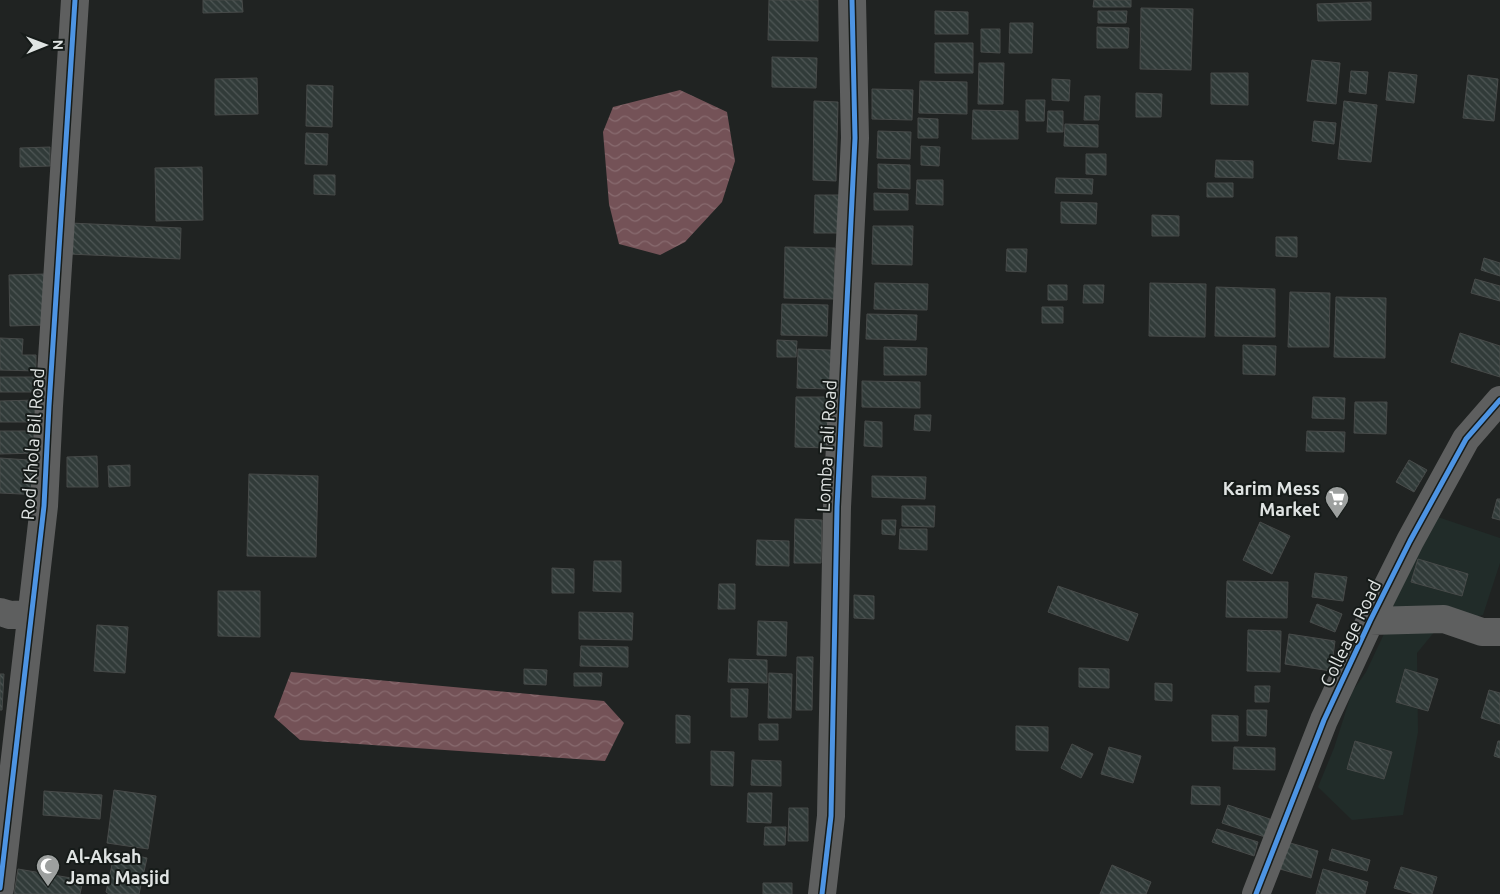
<svg xmlns="http://www.w3.org/2000/svg" width="1500" height="894" viewBox="0 0 1500 894" font-family="Ubuntu,sans-serif">
  <style>
    .built { fill: #212c29 }
    .water { fill: url(#water-waves) }
    .building { fill: url(#building-back-hatch); stroke: #474a49 }
    .lines { fill: none; stroke-linecap: round; stroke-linejoin: round }
    .tertiary { stroke: #5e5f5f; stroke-width: 28 }
    .cycleway-casing { stroke: #161b19; stroke-width: 8 }
    .cycleway { stroke: #4d94e3; stroke-width: 5 }
    .labels { text-anchor: middle; dominant-baseline: central; stroke-width: 4; stroke-linejoin: round; paint-order: stroke }
    .street-label { font-size: 18px; fill: #e0e4e3; stroke: #161b19 }
    .poi-label { font-size: 18px; font-weight: bold; fill: #e0e4e3; stroke: #161b19; text-anchor: end }
  </style>
  <defs>
    <pattern id="water-waves" width="16" height="10" patternUnits="userSpaceOnUse" patternTransform="scale(1.25)"><rect width="16" height="10" fill="#745257"/><path d="M0 5q4-4 8 0t8 0" fill="none" stroke="#886b6f"/></pattern>
    <pattern id="building-back-hatch" width="6" height="6" patternUnits="userSpaceOnUse" patternTransform="scale(1.25)"><rect width="6" height="6" fill="#313b39"/><path d="M-1 5l2 2M0 0l6 6M5-1l2 2" fill="none" stroke="#4f5756"/></pattern>
  </defs>
  <rect width="100%" height="100%" fill="#202322"/>
  <!-- built -->
  <path class="built" d="M1435 516 1500 538V563L1483 615 1440 625 1417 653 1418 732 1403 815 1352 820 1318 787 1334 748 1352 692 1366 672 1383 636 1392 604Z"/>
  <!-- water -->
  <path class="water" d="M680 90 727 112 735 161 722 202 685 242 660 255 619 244 609 204 603 132 613 107Z
    M291 672 604 701 624 723 605 761 300 740 274 717Z"/>
  <!-- building -->
  <path class="building" d="M203 0H242L243 12 203 13Z
    M769 0H818V41L768 40Z
    M1094 0H1131V7H1093Z
    M1371 2V20L1318 21 1317 4Z
    M1141 8 1193 9 1191 70 1140 69Z
    M935 11 968 12V34H935Z
    M1098 11H1127L1126 23H1098Z
    M1010 23H1033L1032 53H1009Z
    M1097 27 1129 28 1128 48H1097Z
    M981 29H1000V53L981 52Z
    M935 43H973V73H935Z
    M772 57 817 58 816 88 772 87Z
    M1312 60 1340 63 1336 104 1307 101Z
    M979 63H1004L1003 104H978Z
    M1351 71 1368 72 1366 94 1349 92Z
    M1389 72 1417 75 1414 103 1386 100Z
    M1211 73H1248V105L1211 104Z
    M1468 75 1498 79 1494 121 1463 118Z
    M257 78 258 114 215 115V79Z
    M1052 79 1070 80 1069 101 1052 100Z
    M920 81 967 82V114L919 113Z
    M307 85 333 86 332 127 306 126Z
    M872 89 913 90 912 120 872 119Z
    M1136 93 1162 94 1161 117H1136Z
    M1085 96H1100L1099 120H1084Z
    M1026 100H1045L1044 121H1026Z
    M814 101 838 102 836 181 813 180Z
    M1344 101 1377 105 1371 162 1338 159Z
    M973 110 1018 111V139H972Z
    M1048 111H1063V132H1047Z
    M918 118 938 119V138H918Z
    M1314 121 1336 123 1334 144 1312 141Z
    M1065 124 1098 125V147L1064 146Z
    M878 131 911 132 910 159 877 158Z
    M306 133 328 134 327 165 305 164Z
    M921 146 940 147 939 166 921 165Z
    M50 147V166L20 167V148Z
    M1086 154H1106V175L1086 174Z
    M1216 160 1253 161V178L1215 177Z
    M878 164 910 165V189L878 188Z
    M202 167 203 220 156 221 155 168Z
    M314 175H335V195L314 194Z
    M1056 178 1093 179 1092 194 1055 193Z
    M917 180H943V205L916 204Z
    M1207 183H1233V197H1207Z
    M874 193 908 194V210H874Z
    M815 195H840L839 233H814Z
    M1061 202 1097 203 1096 224 1061 223Z
    M1152 215 1179 216V236H1152Z
    M70 223 181 228 180 259 69 254Z
    M873 226H913L912 265 872 264Z
    M1276 237H1297V257L1276 256Z
    M785 247 835 248 834 299 784 298Z
    M1007 249H1027L1026 272 1006 271Z
    M1484 258 1500 263V276L1481 270Z
    M45 274 46 325 10 326 9 275Z
    M1475 279 1500 286V301L1471 293Z
    M875 283 928 284 927 310 874 309Z
    M1150 283 1206 284 1205 337 1149 336Z
    M1048 285H1067V300H1048Z
    M1084 285H1104L1103 303H1083Z
    M1216 287 1275 289V337L1215 336Z
    M1290 292 1330 293 1329 347H1288Z
    M1336 297 1386 298 1385 358 1334 357Z
    M782 304 828 305 827 336 781 335Z
    M1042 307H1063V323H1042Z
    M867 314 917 315 916 340 866 339Z
    M1460 333 1500 346V377L1451 362Z
    M0 338 23 339 22 355H36V371L0 370Z
    M777 340 797 341 796 357H777Z
    M1243 345 1276 346 1275 375 1243 374Z
    M884 347 927 348 926 375H884Z
    M798 349 831 350 830 389 797 388Z
    M0 377H35V392H0Z
    M862 381 920 382V408L862 407Z
    M796 397H830L828 448 795 447Z
    M1313 397 1345 398 1344 419 1312 418Z
    M36 400V422H0V401Z
    M1355 402H1387L1386 434 1354 433Z
    M915 415H931L930 431 914 430Z
    M865 421 882 422V447L864 446Z
    M0 431H39V453L0 454Z
    M1307 431 1345 432 1344 452 1306 451Z
    M97 456 98 487H67V457Z
    M0 458 43 461 41 495 0 493Z
    M1409 460 1427 470 1414 492 1396 482Z
    M130 465V486L109 487 108 466Z
    M249 474 318 476 316 557 247 556Z
    M872 476 926 477 925 499 872 497Z
    M1497 499H1500V520L1492 518Z
    M902 506H935L934 527 902 526Z
    M795 519 822 520 821 563H794Z
    M882 520H896L895 535 882 534Z
    M1260 522 1290 536 1272 574 1243 560Z
    M900 529H927V550L899 549Z
    M757 540 789 541V566L756 565Z
    M1418 559 1468 574 1462 596 1411 582Z
    M594 561H621V592L593 591Z
    M552 568 574 569V593H552Z
    M1315 573 1347 577 1343 601 1312 597Z
    M1227 581 1288 582 1287 618 1226 617Z
    M719 584H735V609H718Z
    M1058 586 1138 614 1128 641 1048 612Z
    M218 591H260V637L218 636Z
    M854 595 874 596V619L854 618Z
    M1317 604 1342 614 1335 632 1310 622Z
    M579 612 633 613 632 640 579 639Z
    M758 621 787 622 786 656 757 655Z
    M97 625 128 627 125 673 94 671Z
    M1248 630 1281 631 1280 672 1247 671Z
    M1289 634 1335 641 1331 671 1285 664Z
    M581 646 628 647V667L580 666Z
    M797 657H813L812 710H796Z
    M729 659 767 660V683L728 682Z
    M1079 668 1109 669V688L1079 687Z
    M524 669 547 670 546 685 524 684Z
    M1405 669 1438 679 1428 711 1396 702Z
    M574 673H602L601 686H574Z
    M769 673 792 674 791 718H768Z
    M0 674H4L2 710H0Z
    M1155 683 1172 684V701L1155 700Z
    M1255 686H1270L1269 702H1255Z
    M731 689H748L747 717H731Z
    M1489 690 1500 693V724L1481 718Z
    M1247 710H1267L1266 736 1247 735Z
    M676 715 690 716V743H676Z
    M1212 715 1238 716V741H1212Z
    M759 724H778V740H759Z
    M1016 726 1048 727V751L1016 750Z
    M1355 741 1392 752 1384 779 1347 769Z
    M1498 741H1500V758L1494 756Z
    M1072 744 1093 754 1081 778 1061 768Z
    M1109 747 1141 756 1133 783 1101 774Z
    M1234 747 1275 748V770L1233 769Z
    M711 751 734 752 733 786 711 785Z
    M752 760 781 761V786L751 785Z
    M1192 786 1220 787V805L1191 804Z
    M114 790 156 796 148 849 107 843Z
    M44 791 102 795 100 819 43 815Z
    M748 793H772L771 823 747 822Z
    M1228 805 1270 819 1265 837 1222 823Z
    M789 808H808V841H788Z
    M765 827H786L785 845H764Z
    M1217 829 1258 842 1254 856 1212 842Z
    M1287 842 1318 851 1311 878 1280 869Z
    M1332 849 1370 860 1367 871 1329 860Z
    M115 851 147 858 139 894H109L106 892Z
    M1112 865 1151 882 1146 894H1100Z
    M1401 867 1437 877 1432 894H1415L1394 888Z
    M18 869 83 880 80 894H14Z
    M1323 869 1368 882 1365 894H1316Z
    M763 883H792V894H763Z"/>
  <g class="lines">
    <!-- tertiary -->
    <path class="tertiary" d="M0 612 10 615 31 614
      M1370 621 1444 619 1482 632H1500
      M0 888 44 506 49 406 75 0
      M822 894 831 816 837 507 855 138 852 0
      M1256 894 1324 720 1370 621 1410 541 1466 439 1500 400"/>
    <!-- cycleway casing -->
    <g class="cycleway-casing">
      <path id="cycleway" d="M0 888 44 506 49 406 75 0
        M822 894 831 816 837 507 855 138 852 0
        M1256 894 1324 720 1370 621 1410 541 1466 439 1500 400"/>
    </g>
    <!-- cycleway -->
    <use href="#cycleway" class="cycleway"/>
  </g>
  <!-- icons -->
  <defs>
    <g id="supermarket-pin" transform="scale(1.25)"><path d="M0 17L-7.5 6A9.5 9.5 0 1 1 7.5 6Z" fill="#9da09f" stroke="#161b19"/><path d="M-6-5.5h2.5l.6 2H6L4.5 2H-2.5L-4.4-4H-6ZM-1.5 3.2a1.3 1.3 0 1 0 .1 0ZM3 3.2a1.3 1.3 0 1 0 .1 0Z" fill="#fff"/></g>
    <g id="mosque-pin" transform="scale(1.25)"><path d="M0 17L-7.5 6A9.5 9.5 0 1 1 7.5 6Z" fill="#9da09f" stroke="#161b19"/><path d="M3.5-4.9A6 6 0 1 0 3.5 4.9A5 5 0 1 1 3.5-4.9Z" fill="#fff"/></g>
  </defs>
  <g fill-rule="evenodd">
    <use href="#supermarket-pin" x="1337" y="498"/>
    <use href="#mosque-pin" x="48" y="866"/>
  </g>
  <g class="labels">
    <!-- street labels -->
    <g class="street-label">
      <text transform="translate(32 444) rotate(-86)">Rod Khola Bil Road</text>
      <text transform="translate(826 446) rotate(-87)">Lomba Tali Road</text>
      <text transform="translate(1350 633) rotate(-64)">Colleage Road</text>
    </g>
    <!-- poi labels -->
    <g class="poi-label">
      <text x="1320" y="488">Karim Mess<tspan x="1320" dy="21">Market</tspan></text>
      <text x="66" y="856" text-anchor="start">Al-Aksah<tspan x="66" dy="21">Jama Masjid</tspan></text>
    </g>
  </g>
  <!-- north arrow -->
  <g transform="translate(45 45) rotate(89)" stroke="#161b19" stroke-width="4" paint-order="stroke">
  <path d="M0-4L9 19L0 12L-9 19Z" fill="#e0e4e3"/>
  <text y="-8" font-size="14" font-weight="bold" text-anchor="middle" fill="#e0e4e3">N</text>
  </g>
</svg>
